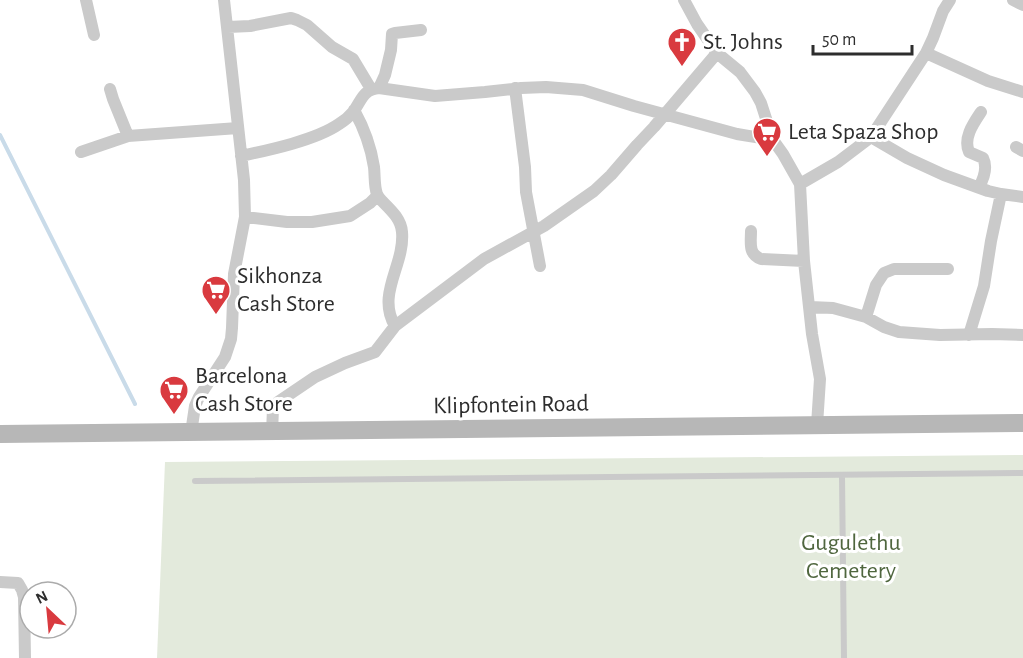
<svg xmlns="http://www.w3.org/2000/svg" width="1023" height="658" viewBox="0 0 1023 658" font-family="'Alegreya Sans',sans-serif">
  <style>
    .green { fill: #e3eadc }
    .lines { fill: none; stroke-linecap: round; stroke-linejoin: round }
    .stream { stroke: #c9dbe9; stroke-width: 4 }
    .lane { stroke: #cacaca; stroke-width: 6 }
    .street { stroke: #cacaca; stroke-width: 12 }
    .secondary { stroke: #b7b7b7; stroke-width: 18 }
    .labels { text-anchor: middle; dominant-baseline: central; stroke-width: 6; stroke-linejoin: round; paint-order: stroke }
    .poi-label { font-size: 24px; fill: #2d2d2d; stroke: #fff; text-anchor: start }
    .street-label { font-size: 24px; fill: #2d2d2d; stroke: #fff }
    .park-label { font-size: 24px; fill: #4f663e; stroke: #fff }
  </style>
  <rect width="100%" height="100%" fill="#fff"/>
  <!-- green -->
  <path class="green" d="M1023 455V658H157L165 462Z"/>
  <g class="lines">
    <!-- stream -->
    <path class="stream" d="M0 135 135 404"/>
    <!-- lane -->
    <path class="lane" d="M842 476 844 658
      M195 481 1023 473"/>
    <!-- street -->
    <path class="street" d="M86 0 94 35
      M684 0 697 24 717 53 740 72 755 92 761 103 773 140
      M1013 0 1023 5
      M228 27 250 26 291 18 297 20 307 25 332 47 353 59 371 89
      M926 53 988 81 1023 92
      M379 88 385 75 391 50 392 34 395 33 421 30
      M515 88 525 167 526 192 540 266
      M110 89 113 99 128 136
      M871 137 907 158 944 175 988 191 1001 194 1023 197
      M1016 147 1023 151
      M81 152 128 136 238 128
      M241 156C269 150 316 140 339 124 344 121 349 117 353 112 362 100 362 90 379 88L435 96 485 92 521 88 546 87 583 90 634 106 737 134 773 140 783 154 800 184 804 261 812 334 820 379 817 425
      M800 184 838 162 871 137 926 53 933 38 943 11 950 0
      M979 187C984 178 988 168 983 158L969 152C963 138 973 124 981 112
      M245 217 287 222H312L350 216 370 203 377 196
      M751 231C751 243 748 254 761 259L804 261
      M810 307 833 308 866 317 884 327 899 332 940 335 992 334 1023 335
      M866 317 876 285 884 273 894 269H948
      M395 326 484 259 544 226 594 191 611 175 637 145 654 127 717 53
      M969 335 984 286 991 241 1001 194
      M191 433 195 406 199 397 225 357 231 339 232 328 234 274 245 217 244 180 224 0
      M272 433 273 408 278 402 315 377 345 363 375 352 395 326C376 294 405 265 402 232 401 219 391 210 382 201 380 199 378 197 377 194 374 186 375 175 374 167 371 147 364 128 354 110
      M0 582 18 583 22 590 24 597 25 658"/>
    <!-- secondary -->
    <path class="secondary" d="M0 434C341 431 682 427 1023 423"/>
  </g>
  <!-- icons -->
  <defs>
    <g id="church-pin" transform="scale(1.5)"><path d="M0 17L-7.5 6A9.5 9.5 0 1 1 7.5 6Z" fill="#d93a3f" stroke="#fff"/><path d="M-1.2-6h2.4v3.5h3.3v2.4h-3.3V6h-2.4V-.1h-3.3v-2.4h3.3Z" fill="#fff"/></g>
    <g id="supermarket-pin" transform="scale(1.5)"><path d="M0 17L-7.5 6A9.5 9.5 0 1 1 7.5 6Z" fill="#d93a3f" stroke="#fff"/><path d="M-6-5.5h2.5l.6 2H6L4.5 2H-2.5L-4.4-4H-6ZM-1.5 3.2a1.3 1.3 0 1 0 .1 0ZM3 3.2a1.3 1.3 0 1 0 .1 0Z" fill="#fff"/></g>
  </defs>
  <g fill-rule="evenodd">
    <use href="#church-pin" x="682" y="42"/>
    <use href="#supermarket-pin" x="767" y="132"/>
    <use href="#supermarket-pin" x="216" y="290"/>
    <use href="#supermarket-pin" x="174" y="390"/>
  </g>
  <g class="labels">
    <!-- poi labels -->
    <g class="poi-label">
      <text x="703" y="42">St. Johns</text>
      <text x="788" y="132">Leta Spaza Shop</text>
      <text x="237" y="276">Sikhonza<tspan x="237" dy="28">Cash Store</tspan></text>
      <text x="195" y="376">Barcelona<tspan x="195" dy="28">Cash Store</tspan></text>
    </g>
    <!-- street labels -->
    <g class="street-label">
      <text transform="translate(511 405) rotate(-1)">Klipfontein Road</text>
    </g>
    <!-- park labels -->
    <g class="park-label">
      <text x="851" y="543">Gugulethu<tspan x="851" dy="28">Cemetery</tspan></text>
    </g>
  </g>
  <!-- north arrow -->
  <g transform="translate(48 610) rotate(334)"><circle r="28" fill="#ffffff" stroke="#ababab" stroke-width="1.5"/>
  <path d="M0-4.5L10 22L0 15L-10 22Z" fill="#d93a3f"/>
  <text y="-9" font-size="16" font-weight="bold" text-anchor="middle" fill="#2d2d2d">N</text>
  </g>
  <!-- scale -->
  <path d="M813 45v9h99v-9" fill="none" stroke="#2d2d2d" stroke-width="3"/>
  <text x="822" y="45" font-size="18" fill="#2d2d2d" stroke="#ffffff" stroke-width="4.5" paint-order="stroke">50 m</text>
</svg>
